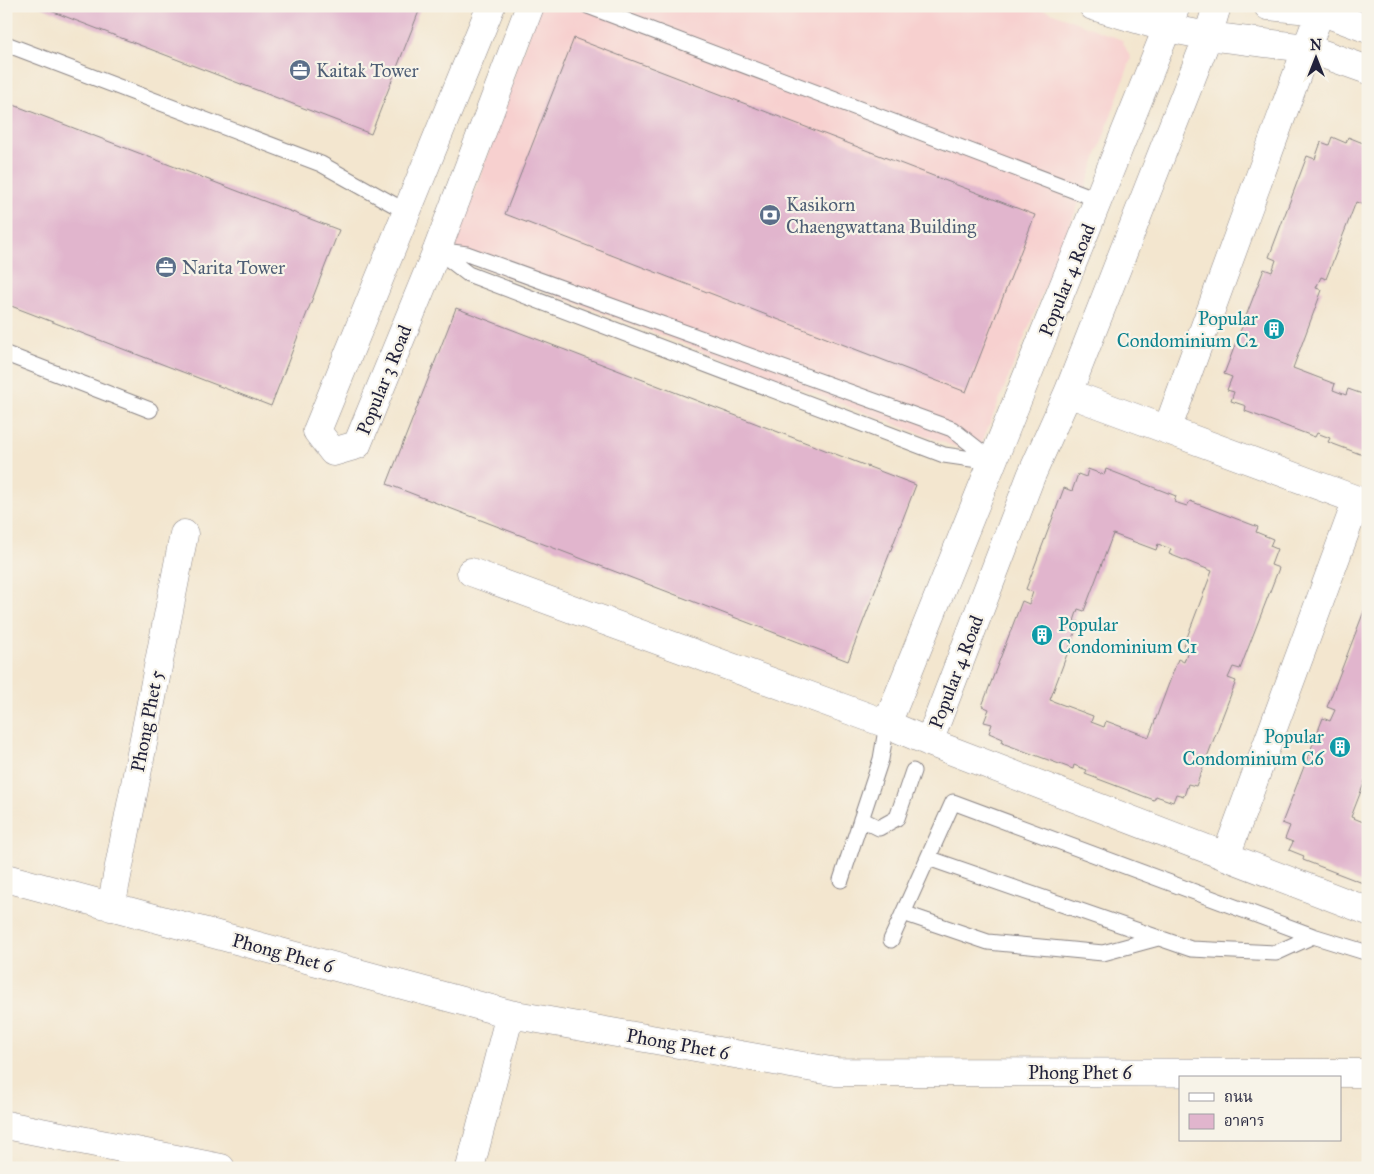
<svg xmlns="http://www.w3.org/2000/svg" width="1374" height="1174" viewBox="0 0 1374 1174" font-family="'IM FELL Great Primer','Noto Serif Thai',serif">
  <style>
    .built { fill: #f7d0cf }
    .building { fill: #e1b5cd; fill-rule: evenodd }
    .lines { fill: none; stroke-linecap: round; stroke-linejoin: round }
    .service-casing { stroke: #8a8485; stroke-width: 17 }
    .minor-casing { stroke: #8a8485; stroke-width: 29 }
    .service { stroke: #fff; stroke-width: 15 }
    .minor { stroke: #fff; stroke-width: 28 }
    .labels { text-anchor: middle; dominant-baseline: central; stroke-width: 4.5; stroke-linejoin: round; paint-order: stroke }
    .service-label { font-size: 19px; fill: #4e5e75; stroke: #f7f3e8; text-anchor: start }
    .street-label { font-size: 19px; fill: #22223b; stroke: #f7f3e8 }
    .culture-label { font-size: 19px; fill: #0d838f; stroke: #f7f3e8; text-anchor: end }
  </style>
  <rect width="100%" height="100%" fill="#f7f3e8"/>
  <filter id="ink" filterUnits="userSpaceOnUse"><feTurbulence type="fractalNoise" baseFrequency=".02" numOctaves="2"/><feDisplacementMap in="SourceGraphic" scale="10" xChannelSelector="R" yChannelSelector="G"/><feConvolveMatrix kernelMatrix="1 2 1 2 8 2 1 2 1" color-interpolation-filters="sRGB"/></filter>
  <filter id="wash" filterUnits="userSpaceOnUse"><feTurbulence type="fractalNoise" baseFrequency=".0096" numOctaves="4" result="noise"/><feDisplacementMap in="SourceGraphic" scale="20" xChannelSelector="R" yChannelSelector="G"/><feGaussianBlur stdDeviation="1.12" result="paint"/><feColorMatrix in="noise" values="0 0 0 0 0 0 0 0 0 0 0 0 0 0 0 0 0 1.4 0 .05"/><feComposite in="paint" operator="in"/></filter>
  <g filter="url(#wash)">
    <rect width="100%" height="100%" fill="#f3e6cf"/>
    <!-- built -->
    <path class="built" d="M539 6H1035L1122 40 1131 59 1089 178 977 455 452 256Z"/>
    <g id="blocks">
      <!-- building -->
      <path class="building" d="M38 6H421L371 134Z
        M574 38 1035 215 966 392 505 214Z
        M6 102 339 230 271 406 6 304Z
        M1332 137 1346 143 1348 137 1368 145V206L1356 202 1326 279 1321 277 1316 288 1322 290 1293 368 1335 384 1333 390 1346 395 1348 389 1368 396V457L1328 442 1330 438 1317 433 1315 437 1245 411 1246 406 1231 401 1234 392 1227 390 1232 377 1224 374 1264 269 1272 272 1276 260 1269 257 1307 156 1315 159 1321 142 1329 145Z
        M456 308 916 485 848 661 387 484Z
        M1088 469 1104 475 1106 469 1176 496 1174 502 1187 506 1190 501 1258 527 1256 532 1273 539 1270 546 1277 549 1271 565 1279 568 1240 669 1233 667 1228 678 1236 681 1196 786 1188 784 1184 796 1176 794 1173 802 1156 796 1154 800 1085 774 1087 770 1074 765 1073 769 1002 743 1003 739 989 733 992 724 984 722 989 709 982 706 1022 601 1029 604 1033 592 1026 589 1064 488 1072 491 1078 474 1086 477ZM1113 534 1156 550 1158 544 1171 549 1169 554 1212 571 1183 648 1188 650 1184 662 1178 659 1149 737 1106 721 1104 727 1091 722 1093 716 1050 700 1079 622 1074 621 1078 609 1084 611Z
        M1366 606H1368V773L1351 817 1368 824V885L1303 860 1304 856 1289 850 1293 842 1285 839 1290 826 1282 823 1323 718 1330 721 1335 710 1327 707Z"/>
    </g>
  </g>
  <g filter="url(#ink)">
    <use href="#blocks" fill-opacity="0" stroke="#8a8485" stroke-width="1"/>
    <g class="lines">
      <!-- service casing -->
      <g class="service-casing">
        <path id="service" d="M588 6 1099 200
          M6 44 321 164 407 212
          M437 250 467 254 952 429 994 462
          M437 250 468 274 944 455 992 462
          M6 354 150 410
          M861 819 879 828 897 818 913 771
          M928 858 1191 949 1276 953 1313 936
          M841 880 881 759 887 724
          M903 913 988 942 1103 953 1158 938
          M891 940 953 802 1313 936 1368 953"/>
      </g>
      <!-- minor casing -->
      <g class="minor-casing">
        <path id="minor" d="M491 6 317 431 333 452 357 445 437 250 530 6
          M1093 6 1167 28 1208 36 1306 48 1368 70
          M1268 6 1320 11 1368 29
          M1068 393 1368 504
          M1167 430 1322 6
          M471 572 887 724 929 742 1368 911
          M887 724 1176 6
          M929 742 1031 476 1068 393 1208 36 1217 6
          M1226 856 1357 500
          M6 878 510 1014 836 1072 1368 1073
          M111 907 184 534
          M6 1125 221 1168
          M470 1168 510 1014"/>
      </g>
      <!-- service -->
      <use href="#service" class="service"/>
      <!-- minor -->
      <use href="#minor" class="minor"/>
    </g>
  </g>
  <!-- icons -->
  <defs>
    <g id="office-disc" transform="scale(1.125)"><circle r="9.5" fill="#5c6f8a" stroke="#f7f3e8"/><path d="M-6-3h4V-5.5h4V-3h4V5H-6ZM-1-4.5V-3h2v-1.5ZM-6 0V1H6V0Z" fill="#fff"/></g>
    <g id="bank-disc" transform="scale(1.125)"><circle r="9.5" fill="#5c6f8a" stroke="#f7f3e8"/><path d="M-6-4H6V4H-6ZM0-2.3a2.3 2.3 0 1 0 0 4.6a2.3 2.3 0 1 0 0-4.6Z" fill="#fff"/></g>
    <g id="building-disc" transform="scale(1.125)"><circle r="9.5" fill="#0f9aa8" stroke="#f7f3e8"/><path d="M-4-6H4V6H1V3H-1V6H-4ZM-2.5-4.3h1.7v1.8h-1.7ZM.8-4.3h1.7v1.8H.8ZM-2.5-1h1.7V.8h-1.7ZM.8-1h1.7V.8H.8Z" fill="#fff"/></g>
  </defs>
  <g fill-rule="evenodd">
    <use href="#office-disc" x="300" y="70"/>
    <use href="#bank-disc" x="770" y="215"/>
    <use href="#office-disc" x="166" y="267"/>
    <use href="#building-disc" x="1274" y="329"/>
    <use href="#building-disc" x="1042" y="635"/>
    <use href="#building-disc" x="1340" y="747"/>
  </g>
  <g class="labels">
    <!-- service labels -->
    <g class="service-label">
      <text x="316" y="70">Kaitak Tower</text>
      <text x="786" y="204">Kasikorn<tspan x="786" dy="22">Chaengwattana Building</tspan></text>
      <text x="182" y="267">Narita Tower</text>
    </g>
    <!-- street labels -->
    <g class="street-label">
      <text transform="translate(1067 280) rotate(-68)">Popular 4 Road</text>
      <text transform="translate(384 380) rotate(-68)">Popular 3 Road</text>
      <text transform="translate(956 672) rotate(-69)">Popular 4 Road</text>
      <text transform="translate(147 721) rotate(-79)">Phong Phet 5</text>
      <text transform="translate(283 953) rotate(15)">Phong Phet 6</text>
      <text transform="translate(678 1044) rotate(10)">Phong Phet 6</text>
      <text x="1080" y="1072">Phong Phet 6</text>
    </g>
    <!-- culture labels -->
    <g class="culture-label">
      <text x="1258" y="318">Popular<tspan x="1258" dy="22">Condominium C2</tspan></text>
      <text x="1058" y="624" text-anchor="start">Popular<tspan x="1058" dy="22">Condominium C1</tspan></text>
      <text x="1324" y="736">Popular<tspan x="1324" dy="22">Condominium C6</tspan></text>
    </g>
  </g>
  <!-- margin -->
  <rect width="1374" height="1174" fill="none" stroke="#f7f3e8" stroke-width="25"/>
  <!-- legend -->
  <rect x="1179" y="1076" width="162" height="65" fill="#f7f3e8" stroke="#a29fa3"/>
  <rect x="1189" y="1093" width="25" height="8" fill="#ffffff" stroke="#a29fa3"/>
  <text x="1224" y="1102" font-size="15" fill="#22223b">ถนน</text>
  <rect x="1189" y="1114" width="25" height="15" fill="#e1b5cd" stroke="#a29fa3"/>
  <text x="1224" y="1126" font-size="15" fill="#22223b">อาคาร</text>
  <!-- north arrow -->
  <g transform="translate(1316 58)" stroke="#f7f3e8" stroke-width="4" paint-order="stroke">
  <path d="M0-4L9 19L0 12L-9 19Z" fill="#22223b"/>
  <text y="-8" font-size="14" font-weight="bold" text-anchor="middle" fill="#22223b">N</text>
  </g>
</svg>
